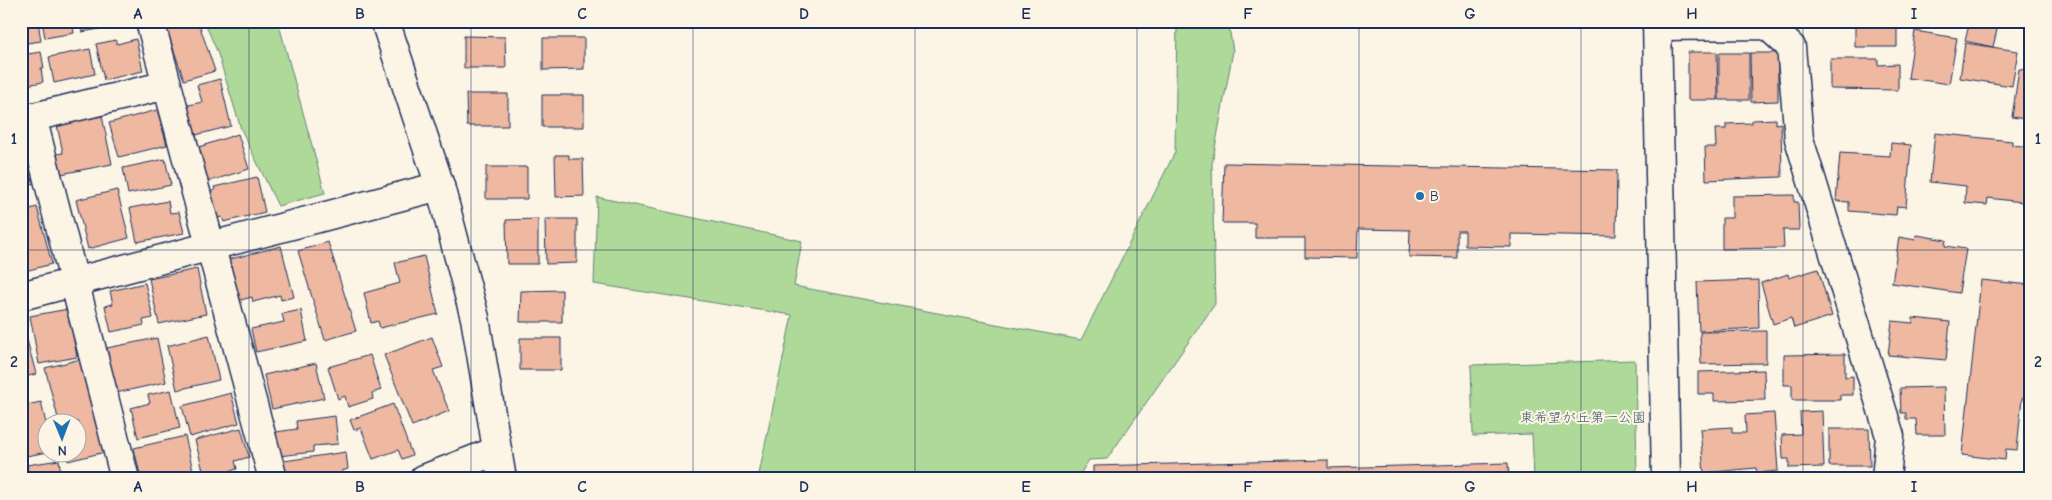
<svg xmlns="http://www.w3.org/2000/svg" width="2052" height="500" viewBox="0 0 2052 500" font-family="'Comic Neue','Klee One',sans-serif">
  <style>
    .green { fill: #aed998; stroke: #64847b }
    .building { fill: #eeb8a1; stroke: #1b2f5e }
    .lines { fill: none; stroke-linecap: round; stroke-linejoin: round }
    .minor-casing { stroke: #1b2f5e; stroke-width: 31 }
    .tertiary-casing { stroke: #1b2f5e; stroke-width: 31 }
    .minor { stroke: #fcf5e5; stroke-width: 28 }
    .tertiary { stroke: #fcf5e5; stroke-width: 28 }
    .grid { fill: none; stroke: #1b2f5e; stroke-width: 1; stroke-opacity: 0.55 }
    .poi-dot { fill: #1f6fb2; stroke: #fcf5e5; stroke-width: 2 }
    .labels { text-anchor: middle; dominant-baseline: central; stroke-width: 4; stroke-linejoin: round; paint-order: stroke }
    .poi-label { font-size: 14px; fill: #1b2f5e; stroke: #fcf5e5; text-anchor: start }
    .park-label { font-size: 14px; fill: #405a6c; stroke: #fcf5e5 }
    .neatline { fill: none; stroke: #1b2f5e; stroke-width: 2 }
    .grid-label { font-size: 16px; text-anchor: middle; font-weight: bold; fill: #1b2f5e }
  </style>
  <rect width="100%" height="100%" fill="#fcf5e5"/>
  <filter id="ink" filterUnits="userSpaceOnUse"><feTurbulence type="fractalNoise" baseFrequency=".02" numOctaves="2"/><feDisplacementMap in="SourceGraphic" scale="10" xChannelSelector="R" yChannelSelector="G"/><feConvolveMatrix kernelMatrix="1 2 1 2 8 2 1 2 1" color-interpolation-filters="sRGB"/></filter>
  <g filter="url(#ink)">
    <!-- green -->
    <path class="green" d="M204 21H278L325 193 278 206 241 129 217 51Z
      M417 21H613L612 23 418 26Z
      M1177 21H1228L1233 51 1212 164 1215 304 1107 459 1089 460 1077 479H758L792 315 594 284 597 197 802 241 794 286 1081 340 1175 152Z
      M1635 360 1637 479H1534L1532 434 1473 436 1471 365Z"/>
    <!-- building -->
    <path class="building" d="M21 21H38L41 41 21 44Z
      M42 21H72L74 33 45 38Z
      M80 21H128L129 24 82 32Z
      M184 21H198L215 71 184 80 166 27Z
      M1855 21H1893V27H1897V47H1855Z
      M1970 21H1999L1993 47 1965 41Z
      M1915 31 1957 38 1949 84 1908 78Z
      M464 36 505 37 506 68H464Z
      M543 38H584V69L543 70Z
      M136 39 143 71 104 80 96 44 116 40 117 44Z
      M1965 43 2018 51 2012 86 1960 78Z
      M90 49 95 74 54 83 49 57Z
      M41 52 44 68H41L43 82 21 86V55Z
      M1688 52H1717L1718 100H1688Z
      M1719 53H1749V100H1719Z
      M1750 53H1778V101L1751 102Z
      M1830 59H1878V65L1898 64V90L1830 89Z
      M2019 69 2031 71V120L2012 117Z
      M220 79 231 126 192 136 185 106 202 102 197 85Z
      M466 94H508V126H467Z
      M542 95H584V127H542Z
      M157 110 167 145 119 157 109 123Z
      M102 116 112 164 61 174 57 154 63 153 57 125Z
      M1776 119V124L1781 123 1782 177 1706 180 1705 147H1716L1715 129H1726V124L1752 123V120Z
      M1935 133 2012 141V145L2031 147V203L1988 198 1987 205 1965 203 1966 186 1930 182Z
      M238 134 249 169 207 182 196 148Z
      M21 139H24L35 183 21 186Z
      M1891 143 1911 145 1906 207 1897 206 1896 215 1849 211V202L1836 201 1840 153 1890 156Z
      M555 155H569V159H583L584 196 556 197Z
      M165 159 171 185 128 194 123 168Z
      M1224 163 1617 170 1616 236 1511 234V247L1465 246V231H1457V258L1409 257 1410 230 1358 229 1357 258 1305 257V238H1255V223H1222Z
      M486 167H527V199H486Z
      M257 177 265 212 224 222 222 217 212 219 206 193 215 190 214 187Z
      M117 190 129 238 88 249 76 200Z
      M1794 195V202H1798L1799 230H1783L1784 248 1722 249V218H1732V196Z
      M168 201 170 213 179 212 184 233 137 242 130 208Z
      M21 207 23 211 37 207 52 264 21 272Z
      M538 219V264H507L506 220Z
      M545 219H577V263L546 264Z
      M1917 235 1946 240 1945 246 1966 249 1959 293 1892 283 1899 237 1916 240Z
      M328 242 356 331 325 340 298 251Z
      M281 246 294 297 281 300 280 295 253 302 252 297 237 301 227 260Z
      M424 256 438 314 380 328 378 321 371 323 364 293 400 283 395 263Z
      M197 269 206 314 159 324 149 279Z
      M1818 269 1832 316 1794 328 1791 318 1773 324 1761 283 1788 274 1789 278Z
      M1758 280 1759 328 1699 331 1697 282Z
      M1981 280 2031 285V355L2027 380 2031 381V398H2022L2017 450 2006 449 2005 460 1962 455Z
      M145 283 153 318 143 320 144 325 111 332 105 306 113 304 110 291Z
      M562 290V322H520L521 291Z
      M68 309 77 357 39 364 30 316Z
      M301 310 307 341 256 352 251 329 284 322 282 314Z
      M21 317 36 374 21 378Z
      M1913 318 1950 322 1946 360 1888 355 1892 321 1913 323Z
      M1766 331V363L1701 364 1700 332Z
      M209 335 219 380 177 390 167 346Z
      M432 337 443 367 433 370 449 411 412 426 384 355Z
      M157 338 166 382 116 393 107 348Z
      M520 338H561V370H520Z
      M1845 354V377L1853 376V395H1840V400H1792V385H1784V355Z
      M370 355 381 390 372 393 373 399 348 407 345 396 338 399 328 367Z
      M81 359 105 452 68 461 66 452H78V422H59L45 368Z
      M316 363 324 398 272 409 264 375Z
      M1764 370 1765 400 1714 401V394H1698V372Z
      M1944 387 1945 435H1917L1916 419H1906V413H1901L1900 388Z
      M171 390 180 428 138 438 131 408 150 403 148 395Z
      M231 393 239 423 190 437 182 406Z
      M41 402 48 432V452L21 457V406Z
      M393 404 412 455 402 459 398 450 373 459 361 428 354 430 350 420Z
      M1822 411 1824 467 1789 468V459H1783L1782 435 1801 434 1800 412Z
      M1774 413 1778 471 1757 473 1756 468 1704 473 1700 429 1732 427V433H1746L1745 415Z
      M335 416 338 444 313 446V452L279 456 276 432 297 429 296 421Z
      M241 428 249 457 235 461 237 469 205 478 195 440Z
      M1829 429H1869L1870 466H1829Z
      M185 436 195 479H141L134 448Z
      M346 452 348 469 342 471 343 479H286L284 461Z
      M59 460 62 479H29L27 465Z
      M1328 460V468L1508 463 1509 479H1093V466Z"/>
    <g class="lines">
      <!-- minor casing -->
      <g class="minor-casing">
        <path id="minor" d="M150 21 273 479
          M1657 26 1767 25 1791 47 1799 139 1890 436 1886 479
          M32 117 125 479
          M21 120 167 85
          M21 296 440 186
          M424 479 496 451"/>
      </g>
      <!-- tertiary casing -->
      <g class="tertiary-casing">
        <path id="tertiary" d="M385 21 440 186 475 318 502 479
          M1657 21 1666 479"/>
      </g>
      <!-- minor -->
      <use href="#minor" class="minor"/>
      <!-- tertiary -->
      <use href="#tertiary" class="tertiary"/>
    </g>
  </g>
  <!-- grid -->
  <path class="grid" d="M249 21V479M471 21V479M693 21V479M915 21V479M1137 21V479M1359 21V479M1581 21V479M1803 21V479M21 250H2031"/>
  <!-- markers -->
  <circle class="poi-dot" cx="1420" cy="196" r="5"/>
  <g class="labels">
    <!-- poi labels -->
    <g class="poi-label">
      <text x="1430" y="196">B</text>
    </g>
    <!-- park labels -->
    <g class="park-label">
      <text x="1583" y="417">東希望が丘第一公園</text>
    </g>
  </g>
  <!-- margin -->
  <rect width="2052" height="500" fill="none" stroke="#fcf5e5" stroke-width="55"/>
  <!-- north arrow -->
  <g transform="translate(62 438) rotate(179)"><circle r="24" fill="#fcf5e5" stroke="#a2a6af"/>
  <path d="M0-4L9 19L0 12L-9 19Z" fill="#1f6fb2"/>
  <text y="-8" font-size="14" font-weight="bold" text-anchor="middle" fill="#1b2f5e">N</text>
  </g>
  <rect x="28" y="28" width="1996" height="444" class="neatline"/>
  <g class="grid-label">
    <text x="138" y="19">A</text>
    <text x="360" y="19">B</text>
    <text x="582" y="19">C</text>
    <text x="804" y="19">D</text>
    <text x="1026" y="19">E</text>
    <text x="1248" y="19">F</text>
    <text x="1470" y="19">G</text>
    <text x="1692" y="19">H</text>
    <text x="1914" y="19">I</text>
    <text x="14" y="144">1</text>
    <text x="2038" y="144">1</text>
    <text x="14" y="367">2</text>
    <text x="2038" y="367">2</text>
    <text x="138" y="492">A</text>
    <text x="360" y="492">B</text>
    <text x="582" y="492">C</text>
    <text x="804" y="492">D</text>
    <text x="1026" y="492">E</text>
    <text x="1248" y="492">F</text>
    <text x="1470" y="492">G</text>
    <text x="1692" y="492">H</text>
    <text x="1914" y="492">I</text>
  </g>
</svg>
